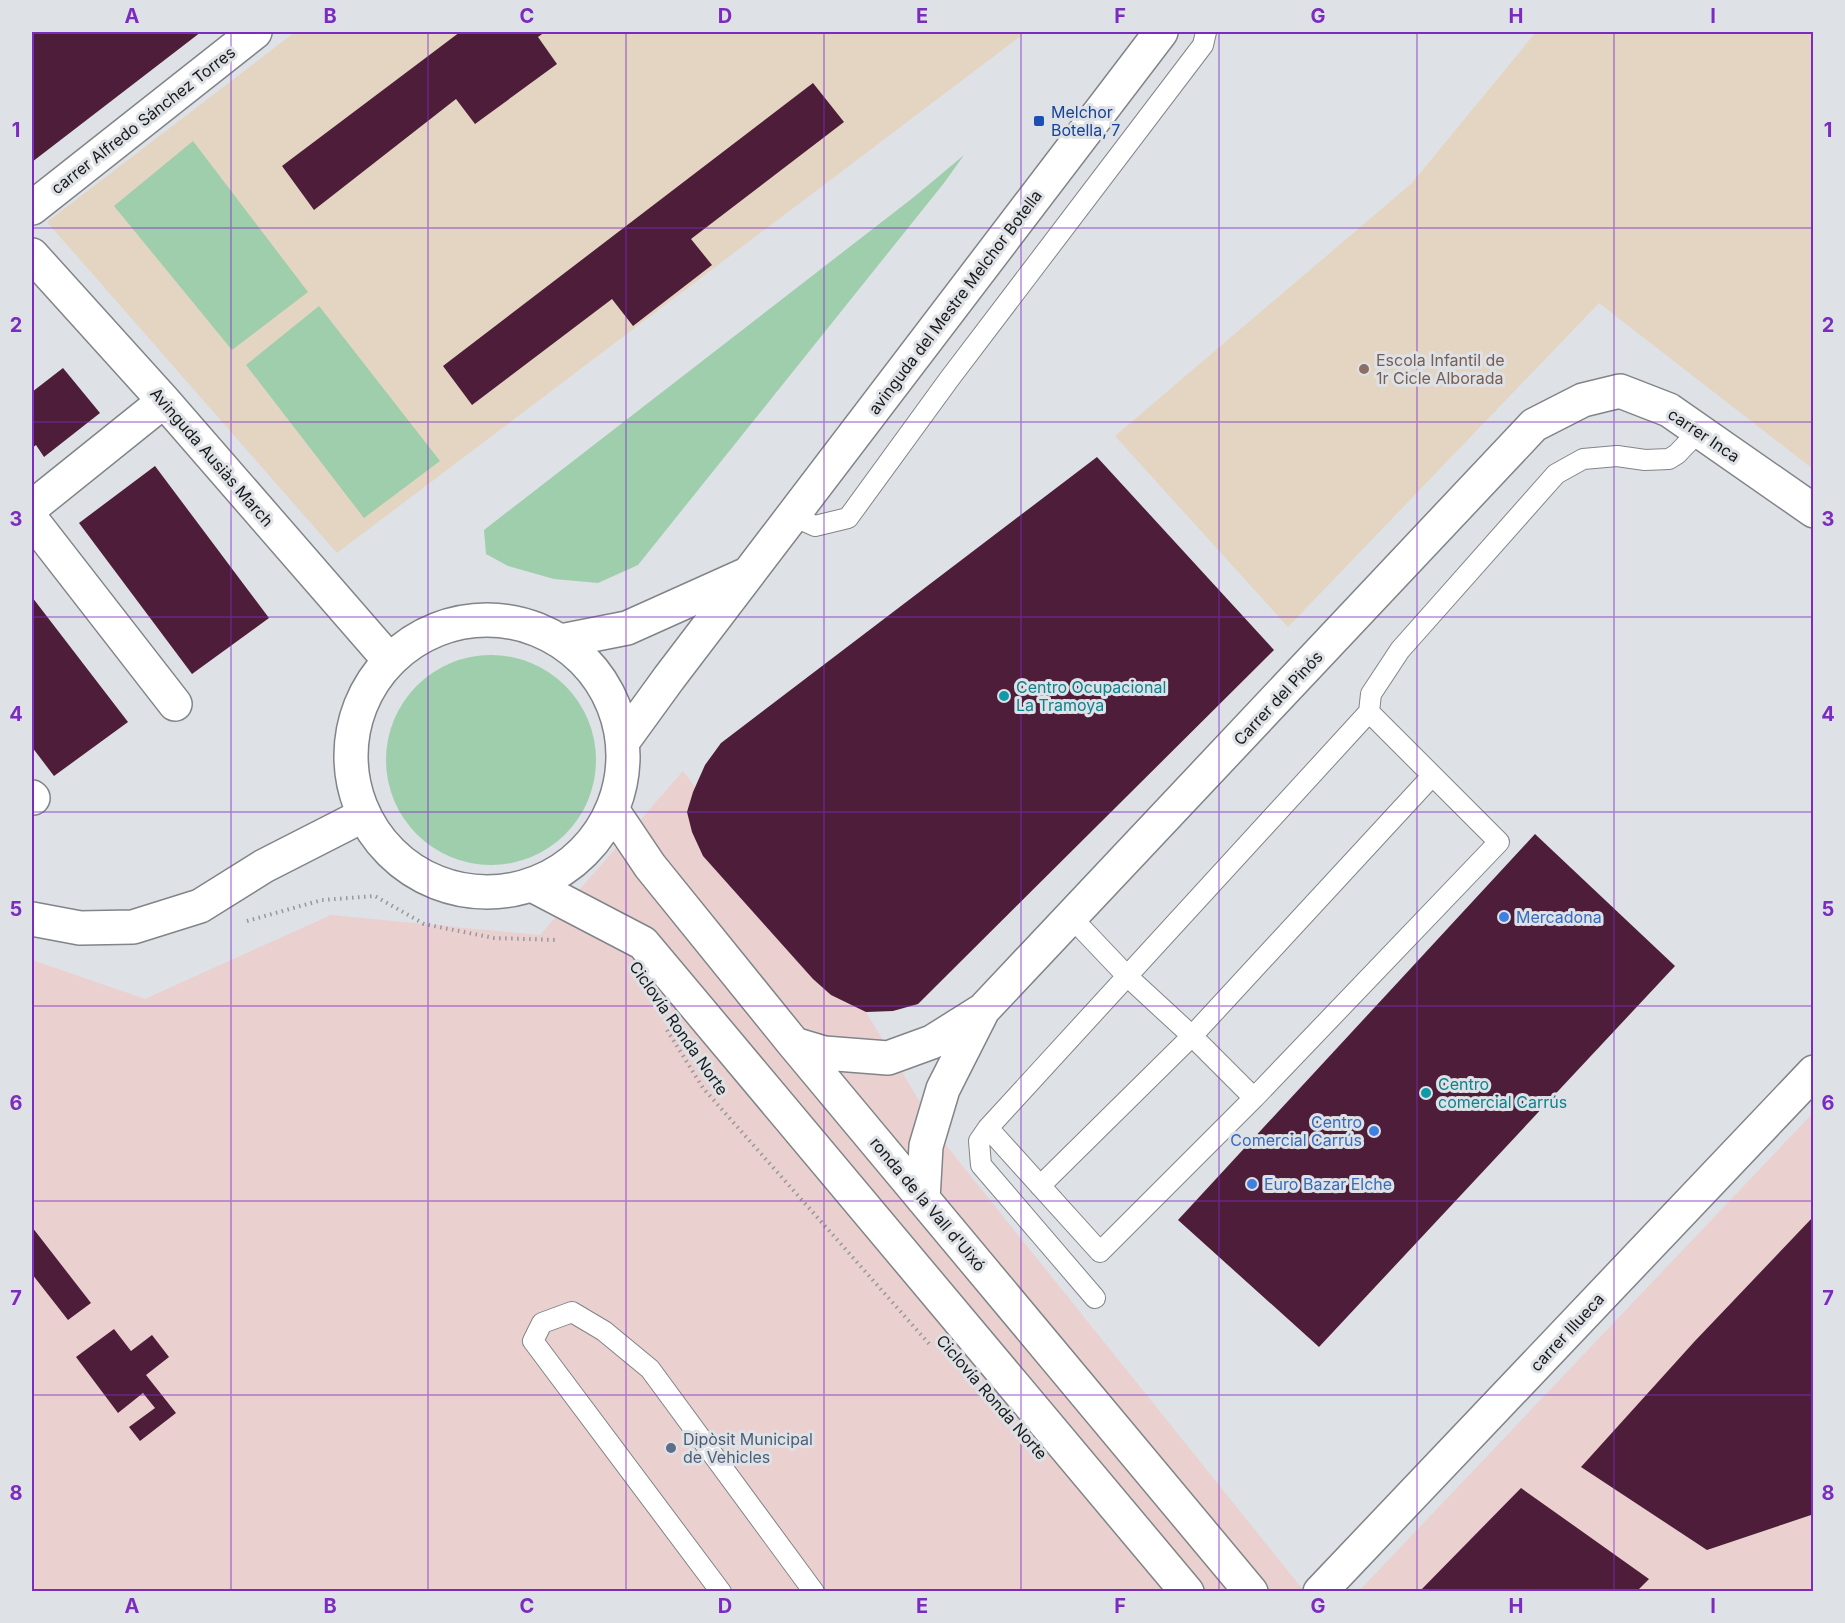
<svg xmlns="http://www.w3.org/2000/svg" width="1845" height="1623" viewBox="0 0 1845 1623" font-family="Inter,sans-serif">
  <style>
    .industrial { fill: #ead0cf }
    .education { fill: #e3d5c2 }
    .green { fill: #9eceac }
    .building { fill: #4e1d3a }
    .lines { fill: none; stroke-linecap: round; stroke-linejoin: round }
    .lane-casing { stroke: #818488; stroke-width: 22 }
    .street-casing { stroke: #818488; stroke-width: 36 }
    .secondary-casing { stroke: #818488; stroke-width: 36 }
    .path { stroke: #96989b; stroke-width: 4; stroke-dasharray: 1.5 4.5; stroke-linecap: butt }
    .lane { stroke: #fff; stroke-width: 20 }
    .street { stroke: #fff; stroke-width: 33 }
    .secondary { stroke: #fff; stroke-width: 33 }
    .grid { fill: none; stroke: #7b2cbf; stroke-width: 1.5; stroke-opacity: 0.55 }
    .transit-dot { fill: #1a4fb4; stroke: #dee1e5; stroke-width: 2 }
    .education-dot { fill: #8d6e63; stroke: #dee1e5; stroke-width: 2 }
    .culture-dot { fill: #0f9aa8; stroke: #dee1e5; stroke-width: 2 }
    .shop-dot { fill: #3f7fe0; stroke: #dee1e5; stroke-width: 2 }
    .service-dot { fill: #5c6f8a; stroke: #dee1e5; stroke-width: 2 }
    .labels { text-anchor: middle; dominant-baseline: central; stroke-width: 6; stroke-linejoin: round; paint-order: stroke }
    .transit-label { font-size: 16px; fill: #164399; stroke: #dee1e5; text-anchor: start }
    .street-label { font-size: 16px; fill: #18191a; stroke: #dee1e5 }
    .education-label { font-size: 16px; fill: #785e54; stroke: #dee1e5; text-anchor: start }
    .culture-label { font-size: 16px; fill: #0d838f; stroke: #dee1e5; text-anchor: start }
    .shop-label { font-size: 16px; fill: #366cbe; stroke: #dee1e5; text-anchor: start }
    .service-label { font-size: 16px; fill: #4e5e75; stroke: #dee1e5; text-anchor: start }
    .neatline { fill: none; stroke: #7b2cbf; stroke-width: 2 }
    .grid-label { font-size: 20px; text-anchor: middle; font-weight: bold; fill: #7b2cbf }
  </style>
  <rect width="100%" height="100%" fill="#dee1e5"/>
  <!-- industrial -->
  <path class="industrial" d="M683 771 866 1012 945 1144 1304 1591 32 1592V960L145 999 331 915 540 935Z
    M1813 1113V1591H1359Z"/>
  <!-- education -->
  <path class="education" d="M295 32H1026L337 553 47 222Z
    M1536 32H1813V469L1599 303 1288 627 1115 436 1412 183Z"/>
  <!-- green -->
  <path class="green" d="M193 141 308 292 232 350 114 206Z
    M964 155 944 183 638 565 598 583 554 579 508 566 486 554 484 530 914 197Z
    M319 306 440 461 364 518 246 365Z
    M386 760a105 105 0 1 1 210 0a105 105 0 1 1-210 0Z"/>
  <!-- building -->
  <path class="building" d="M32 32H201L32 162Z
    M460 32H545L538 37 557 64 475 124 456 99 314 210 282 166Z
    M813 83 844 122 691 239 712 265 633 326 612 299 472 405 443 366Z
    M63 368 100 413 44 457 36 445 32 448V392Z
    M1097 457 1274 650 918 1004 893 1011 866 1012 831 995 813 979 703 856 692 832 687 812 693 792 705 765 721 743Z
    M155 466 269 618 192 674 79 523Z
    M32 597 128 722 54 776 32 747Z
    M1535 834 1675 966 1319 1347 1178 1220Z
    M1814 1216V1514L1707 1550 1581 1467 1694 1342Z
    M32 1227 91 1303 68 1320 32 1274Z
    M114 1329 131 1351 152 1335 169 1357 146 1375 176 1413 140 1441 129 1427 155 1408 143 1393 118 1413 76 1357Z
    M1521 1488 1649 1579 1636 1592H1419Z"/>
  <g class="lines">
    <!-- lane casing -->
    <g class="lane-casing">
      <path id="lane" d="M793 516 815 526 848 518 950 378 1203 45 1206 32
        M1369 712 1371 694 1400 650 1556 474 1583 459 1617 456 1645 460 1669 459 1677 454 1699 431
        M1071 917 1127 976 1192 1036 1254 1098 1499 842 1369 712 988 1128 979 1141 981 1165 1095 1298
        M988 1128 1100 1252 1254 1098
        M1040 1186 1192 1036 1432 776
        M721 1592 533 1341 542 1323 572 1312 604 1331 650 1369 814 1592"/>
    </g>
    <!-- street casing -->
    <g class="street-casing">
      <path id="street" d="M32 208 255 32
        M32 255 164 401 390 661
        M32 507 164 401
        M32 520 175 704
        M351 756a136 136 0 1 1 272 0a136 136 0 1 1-272 0Z
        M561 641 627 628 745 575
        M624 740 669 678 1161 32
        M32 797 33 798
        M613 811 650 866 794 1044 1251 1592
        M532 885 643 943 1187 1592
        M794 1044 824 1053 888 1058 932 1042 983 1010 1534 425 1583 400 1620 391 1669 410 1814 511
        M923 1199 926 1146 943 1089 983 1010
        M1320 1592 1814 1072"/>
    </g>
    <!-- secondary casing -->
    <g class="secondary-casing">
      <path id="secondary" d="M32 919 80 928 133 927 200 906 264 866 364 815"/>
    </g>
    <!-- path -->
    <path class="path" d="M247 921 322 900 375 896 424 924 494 938 558 940
      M667 1030 703 1088 931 1346"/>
    <!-- lane -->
    <use href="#lane" class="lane"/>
    <!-- street -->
    <use href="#street" class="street"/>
    <!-- secondary -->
    <use href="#secondary" class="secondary"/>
  </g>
  <!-- grid -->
  <path class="grid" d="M231 32V1592M428 32V1592M626 32V1592M824 32V1592M1021 32V1592M1219 32V1592M1417 32V1592M1614 32V1592M32 228H1814M32 422H1814M32 617H1814M32 812H1814M32 1006H1814M32 1201H1814M32 1395H1814"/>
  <!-- markers -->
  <rect class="transit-dot" x="1033" y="115" width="12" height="12" rx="3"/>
  <circle class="education-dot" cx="1364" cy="369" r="6"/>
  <g class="culture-dot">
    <circle cx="1004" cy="696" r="6"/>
    <circle cx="1426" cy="1093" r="6"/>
  </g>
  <g class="shop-dot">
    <circle cx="1504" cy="917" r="6"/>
    <circle cx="1374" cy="1131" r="6"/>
    <circle cx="1252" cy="1184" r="6"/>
  </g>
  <circle class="service-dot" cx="671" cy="1448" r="6"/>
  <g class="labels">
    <!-- transit labels -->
    <g class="transit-label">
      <text x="1051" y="112">Melchor<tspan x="1051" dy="18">Botella, 7</tspan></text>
    </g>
    <!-- street labels -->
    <g class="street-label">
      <text transform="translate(143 120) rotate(-38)">carrer Alfredo Sánchez Torres</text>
      <text transform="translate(955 302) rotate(-53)">avinguda del Mestre Melchor Botella</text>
      <text transform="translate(1704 435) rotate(34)">carrer Inca</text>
      <text transform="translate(212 457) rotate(49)">Avinguda Ausiàs March</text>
      <text transform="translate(1278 698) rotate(-47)">Carrer del Pinós</text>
      <text transform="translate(679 1028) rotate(55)">Ciclovía Ronda Norte</text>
      <text transform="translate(928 1204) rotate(50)">ronda de la Vall d'Uixó</text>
      <text transform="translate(1567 1332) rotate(-47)">carrer Illueca</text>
      <text transform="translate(992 1397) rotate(49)">Ciclovía Ronda Norte</text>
    </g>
    <!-- education labels -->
    <g class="education-label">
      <text x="1376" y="360">Escola Infantil de<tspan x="1376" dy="18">1r Cicle Alborada</tspan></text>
    </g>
    <!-- culture labels -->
    <g class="culture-label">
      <text x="1016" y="687">Centro Ocupacional<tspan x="1016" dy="18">La Tramoya</tspan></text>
      <text x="1438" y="1084">Centro<tspan x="1438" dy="18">comercial Carrús</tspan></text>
    </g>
    <!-- shop labels -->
    <g class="shop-label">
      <text x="1516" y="917">Mercadona</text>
      <text x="1362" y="1122" text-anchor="end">Centro<tspan x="1362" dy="18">Comercial Carrús</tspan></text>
      <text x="1264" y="1184">Euro Bazar Elche</text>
    </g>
    <!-- service labels -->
    <g class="service-label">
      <text x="683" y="1439">Dipòsit Municipal<tspan x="683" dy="18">de Vehicles</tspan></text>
    </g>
  </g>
  <!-- border -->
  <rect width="1845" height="1623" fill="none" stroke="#dee1e5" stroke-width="66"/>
  <rect x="33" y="33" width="1779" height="1557" class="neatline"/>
  <g class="grid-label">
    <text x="132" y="23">A</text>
    <text x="330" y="23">B</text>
    <text x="527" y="23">C</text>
    <text x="725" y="23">D</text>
    <text x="922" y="23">E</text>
    <text x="1120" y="23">F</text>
    <text x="1318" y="23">G</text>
    <text x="1516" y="23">H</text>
    <text x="1713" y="23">I</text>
    <text x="16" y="137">1</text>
    <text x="1828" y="137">1</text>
    <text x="16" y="332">2</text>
    <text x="1828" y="332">2</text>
    <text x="16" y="526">3</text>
    <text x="1828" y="526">3</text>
    <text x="16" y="721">4</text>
    <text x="1828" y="721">4</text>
    <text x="16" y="916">5</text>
    <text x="1828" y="916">5</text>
    <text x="16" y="1110">6</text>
    <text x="1828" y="1110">6</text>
    <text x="16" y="1305">7</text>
    <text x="1828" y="1305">7</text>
    <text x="16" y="1500">8</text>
    <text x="1828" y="1500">8</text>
    <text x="132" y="1613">A</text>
    <text x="330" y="1613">B</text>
    <text x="527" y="1613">C</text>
    <text x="725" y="1613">D</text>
    <text x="922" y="1613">E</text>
    <text x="1120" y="1613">F</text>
    <text x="1318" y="1613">G</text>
    <text x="1516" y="1613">H</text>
    <text x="1713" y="1613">I</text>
  </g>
</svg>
